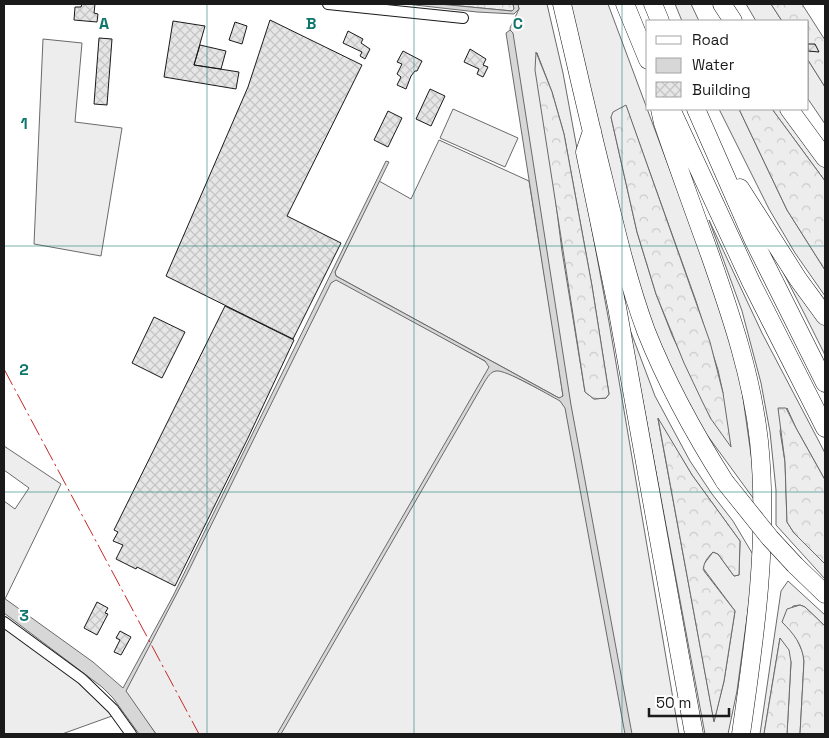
<svg xmlns="http://www.w3.org/2000/svg" width="829" height="738" viewBox="0 0 829 738" font-family="'Space Grotesk',sans-serif">
  <style>
    .built { fill: #ededed; stroke: #6a6a6a; fill-rule: evenodd }
    .forest { fill: url(#forest-crowns); stroke: #6a6a6a }
    .water { fill: #d7d7d7; stroke: #6a6a6a }
    .building { fill: url(#building-cross-hatch); stroke: #1a1a1a }
    .lines { fill: none; stroke-linecap: round; stroke-linejoin: round }
    .street-casing { stroke: #1a1a1a; stroke-width: 12 }
    .highway-casing { stroke: #1a1a1a; stroke-width: 19 }
    .street { stroke: #fff; stroke-width: 10 }
    .highway { stroke: #fff; stroke-width: 18 }
    .highway-bridge-casing { stroke: #1a1a1a; stroke-width: 19; stroke-linecap: butt }
    .highway-bridge { stroke: #fff; stroke-width: 18 }
    .power { stroke: #c62828; stroke-width: 1; stroke-dasharray: 18 4 2.5 4; stroke-linecap: butt }
    .grid { fill: none; stroke: #0f766e; stroke-width: 1; stroke-opacity: 0.55 }
    .grid-label { font-size: 16px; text-anchor: middle; font-weight: bold; fill: #0f766e; stroke: #fff; stroke-width: 4; stroke-linejoin: round; paint-order: stroke }
  </style>
  <defs>
    <pattern id="forest-crowns" width="20" height="18" patternUnits="userSpaceOnUse" patternTransform="scale(1.25)"><rect width="20" height="18" fill="#ededed"/><path d="M2 6a3 3 0 1 1 6 0M12 15a3 3 0 1 1 6 0" fill="none" stroke="#cbcbcb"/></pattern>
    <pattern id="building-cross-hatch" width="8" height="8" patternUnits="userSpaceOnUse" patternTransform="scale(1.25)"><rect width="8" height="8" fill="#e6e6e6"/><path d="M0 0l8 8M0 8l8-8" fill="none" stroke="#c5c5c5"/></pattern>
  </defs>
  <rect width="100%" height="100%" fill="#fff"/>
  <!-- built -->
  <path class="built" d="M518 4H547L563 73 609 322 679 734H156L125 692 185 576 332 276 492 365 570 405 524 110 510 28 519 9ZM537 53 552 92 564 134 592 286 609 394 606 398 594 399 585 392 562 251Z
    M570 4H608L658 138 718 299 741 384 756 490V502L688 409 676 384 647 310 624 232ZM626 106 696 301 718 370 723 393 711 419 672 335 656 294 637 232 611 117Z
    M675 4H691L699 21H682Z
    M746 4H771L782 21H756Z
    M43 39 82 43 75 122 122 128 101 256 34 244Z
    M808 60 825 87V124L808 99Z
    M453 109 518 138 505 167 440 138Z
    M719 109H739L787 210 825 270V296L795 253 769 209Z
    M772 109H783L825 167V181Z
    M439 140 529 181 553 328 563 396 561 398H559L508 370 336 276 335 272 379 181 411 199Z
    M709 220 762 333 825 453V480L796 428 787 408 780 431 785 462 787 522 794 533 825 564V579L776 525V490L770 432 761 383 742 311Z
    M782 270 825 325V355L805 315Z
    M629 327 655 396 690 461 712 494 733 521 755 558 737 691 728 734H705ZM658 419 692 475 740 541 739 575 734 576 718 554 713 552 704 564 703 568 735 611 724 681 714 721Z
    M4 446 61 484 5 599 4 598V501L15 509 29 488 4 470Z
    M788 581 825 615V626L805 607 800 605 793 606 782 622 795 635 803 653 804 661 800 734H787L791 662 780 638 764 734H760L781 591Z
    M4 627 82 685 99 700 112 716 62 734H4Z"/>
  <!-- forest -->
  <path class="forest" d="M439 4H513L514 9 512 11Z
    M771 4H802L825 40V87L808 60V21H782Z
    M536 52 552 92 564 134 592 286 609 394 606 398 594 399 585 392 535 70Z
    M626 105 710 342 723 393 731 447 711 419 702 401 684 363 656 294 637 232 611 117 613 112Z
    M739 109H772L825 181V270L787 210Z
    M778 408H786L796 428 825 480V564L794 533 787 522 785 462Z
    M658 418 692 475 740 541 739 575 734 576 718 554 713 552C708 557 702 564 704 571L735 611 724 681 714 722Z
    M800 605 805 607 825 626V734H800L804 661C802 644 794 634 782 622L787 609Z
    M780 638 789 650 791 662 787 734H764Z"/>
  <!-- water -->
  <path class="water" d="M406 4H439L512 11 514 9 513 4H518L519 9 514 14 477 12Z
    M510 30 513 33 571 405 632 734H625L565 408 560 401C549 395 505 369 496 371 490 372 488 377 485 381L281 734H277L489 367 485 361 336 280 331 283 187 574 126 691 156 734H139L113 698 102 687 4 613V598L93 662 123 688 173 596 386 161 389 162 335 272 336 276 559 398 563 396 511 65 506 33Z"/>
  <!-- building -->
  <path class="building" d="M82 4H95L94 13 98 14 97 22 74 20 75 7H81Z
    M270 20 362 65 287 216 341 243 293 339 166 276 248 87Z
    M173 21 205 26 194 65 239 72 236 89 164 77Z
    M235 22 247 26 242 44 229 40Z
    M348 31 363 39 361 43 370 49 365 59 360 56 362 52 343 43Z
    M99 38 112 39 107 105 94 104Z
    M808 44H815L819 52 808 51Z
    M200 45 226 51 221 69 194 65Z
    M470 49 486 59 483 65 488 67 483 77 477 74 479 69 464 62Z
    M403 51 422 61 417 71H415L411 76 406 89 397 85 401 77 397 74 402 64 397 62Z
    M430 89 445 96 431 126 416 119Z
    M388 111 402 118 388 147 374 140Z
    M225 306 294 340 248 438 175 586 137 567 136 569 116 559 123 545 113 541 118 532 114 530Z
    M154 317 185 332 162 378 132 363Z
    M97 602 108 608 105 613 108 614 97 635 84 628Z
    M120 631 131 637 121 655 114 652 120 640 116 638Z"/>
  <g class="lines">
    <!-- street casing -->
    <g class="street-casing">
      <path id="street" d="M328 4 463 18
        M4 622 82 679 113 709 131 734"/>
    </g>
    <!-- highway casing -->
    <g class="highway-casing">
      <path id="highway" d="M562 4C576 63 589 122 604 181 616 231 628 282 646 331 667 384 694 433 725 482
        M625 4 648 60
        M653 4 660 21
        M722 4 733 21
        M660 109 663 123C678 167 694 211 710 255 731 315 752 377 759 441 769 539 755 637 741 734
        M671 109 751 282 825 428
        M696 109 753 239 825 383
        M789 109 825 158
        M592 131 585 152 617 307 694 734
        M740 188 798 279 825 316
        M795 565 825 594"/>
    </g>
    <!-- street -->
    <use href="#street" class="street"/>
    <!-- highway -->
    <use href="#highway" class="highway"/>
    <!-- highway-bridge casing -->
    <g class="highway-bridge-casing">
      <path id="highway-bridge" d="M725 482 770 538 795 565"/>
    </g>
    <!-- highway-bridge -->
    <use href="#highway-bridge" class="highway-bridge"/>
    <!-- power -->
    <path class="power" d="M4 369 199 734"/>
  </g>
  <!-- grid -->
  <path class="grid" d="M207 4V734M414 4V734M622 4V734M4 246H825M4 492H825"/>
  <g class="grid-label">
    <text x="104" y="29">A</text>
    <text x="311" y="29">B</text>
    <text x="518" y="29">C</text>
    <text x="24" y="129">1</text>
    <text x="24" y="375">2</text>
    <text x="24" y="621">3</text>
  </g>
  <!-- border -->
  <rect width="829" height="738" fill="none" stroke="#1a1a1a" stroke-width="10"/>
  <!-- legend -->
  <rect x="646" y="20" width="162" height="90" fill="#ffffff" stroke="#a3a3a3"/>
  <rect x="656" y="36" width="25" height="8" fill="#ffffff" stroke="#a3a3a3"/>
  <text x="692" y="45" font-size="15" fill="#1a1a1a">Road</text>
  <rect x="656" y="58" width="25" height="15" fill="#d7d7d7" stroke="#a3a3a3"/>
  <text x="692" y="70" font-size="15" fill="#1a1a1a">Water</text>
  <rect x="656" y="82" width="25" height="15" fill="url(#building-cross-hatch)" stroke="#a3a3a3"/>
  <text x="692" y="95" font-size="15" fill="#1a1a1a">Building</text>
  <!-- scale -->
  <path d="M649 708v8h80v-8" fill="none" stroke="#1a1a1a" stroke-width="2.5"/>
  <text x="656" y="708" font-size="15" fill="#1a1a1a" stroke="#ffffff" stroke-width="4" paint-order="stroke">50 m</text>
</svg>
